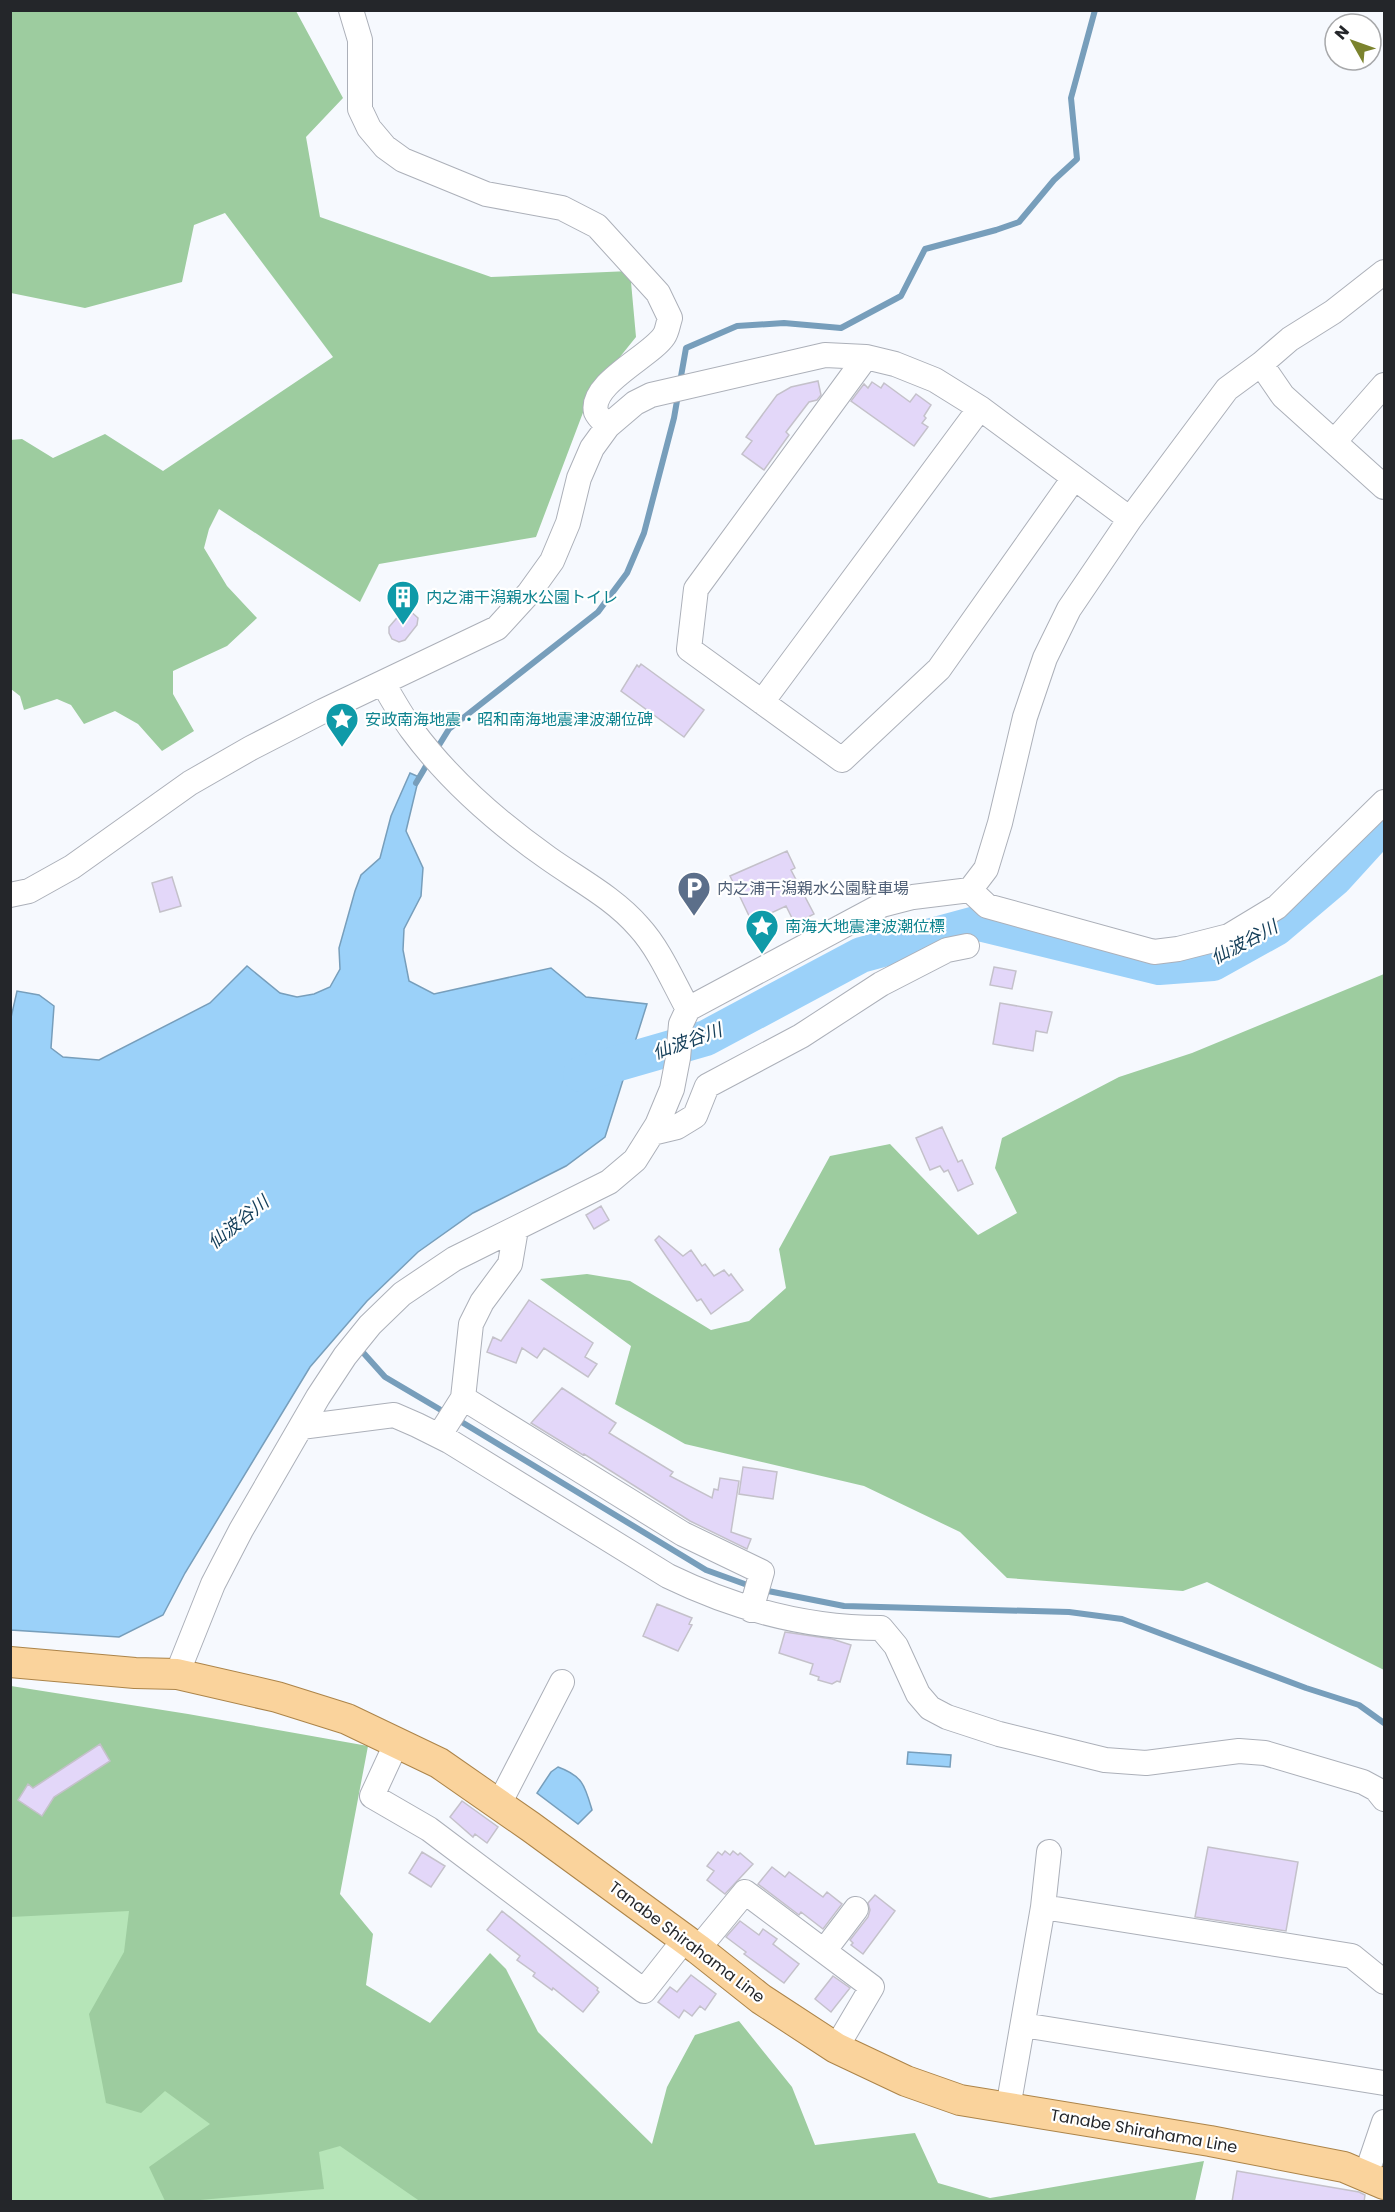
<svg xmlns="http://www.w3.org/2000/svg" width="1395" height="2212" viewBox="0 0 1395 2212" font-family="Poppins,'Noto Sans JP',sans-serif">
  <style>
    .green { fill: #b6e5b8 }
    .forest { fill: #9dcc9f }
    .water { fill: #9bd1f9; stroke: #779ebb; stroke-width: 1.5 }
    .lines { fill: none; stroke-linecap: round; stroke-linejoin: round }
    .stream { stroke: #779ebb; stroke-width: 6 }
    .river { stroke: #9bd1f9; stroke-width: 36 }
    .building { fill: #e3d7f9; stroke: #c4c1ca; stroke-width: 1.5 }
    .minor-casing { stroke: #acb0b9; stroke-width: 26 }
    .major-casing { stroke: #ac8449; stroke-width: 32 }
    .minor { stroke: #fff; stroke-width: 24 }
    .major { stroke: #fad39c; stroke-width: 30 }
    .labels { text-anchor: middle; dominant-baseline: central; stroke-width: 4.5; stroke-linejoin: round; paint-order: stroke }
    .culture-label { font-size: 16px; fill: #0d838f; stroke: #fff; text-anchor: start }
    .service-label { font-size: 16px; fill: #4e5e75; stroke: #fff; text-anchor: start }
    .street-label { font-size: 16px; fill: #24262a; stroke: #fff }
    .water-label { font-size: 18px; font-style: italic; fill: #143e59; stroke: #fff }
  </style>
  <rect width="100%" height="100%" fill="#f6f9fe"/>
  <!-- green -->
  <path class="green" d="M96 1846 751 2202H11V1889Z"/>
  <!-- forest -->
  <path class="forest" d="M11 11H296L343 98 306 137 320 217 491 277 630 271 636 337 590 394 536 537 379 564 360 602 219 509 209 529 204 548 227 586 257 618 227 646 173 671V694L194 731 162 751 138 724 115 711 84 724 71 705 57 699 24 710 20 696 11 689 10 440 22 439 53 458 105 434 163 471 333 357 225 213 194 225 182 282 85 308 11 293Z
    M1384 974V1670L1207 1582 1183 1591 1007 1578 960 1532 864 1486 685 1444 615 1404 631 1346 540 1279 587 1274 630 1281 711 1330 749 1321 786 1288 779 1249 830 1156 890 1144 978 1235 1017 1213 995 1168 1002 1138 1119 1077 1192 1053Z
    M11 1686 188 1714 368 1746 340 1894 373 1934 366 1985 430 2023 490 1953 506 1969 538 2032 652 2144 667 2087 695 2035 739 2021 792 2087 815 2145 915 2133 938 2183 990 2198 1204 2161 1195 2201 421 2202 340 2146 319 2152 324 2189 189 2201H165L149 2167 210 2124 165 2091 141 2113 106 2103 89 2014 124 1952 129 1911 11 1917Z"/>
  <!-- water -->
  <path class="water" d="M410 773 419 777 406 831 423 868 421 896 404 929 403 950 409 981 434 994 551 968 586 997 647 1004 605 1137 566 1166 473 1213 418 1252 367 1301 310 1367 185 1573 163 1615 119 1637 11 1630 10 1022 17 991 39 995 54 1006 51 1048 63 1057 99 1060 210 1003 247 966 280 993 297 997 314 994 330 987 340 969 339 948 355 891 361 875 380 858 391 816Z
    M908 1752 951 1755 950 1767 907 1764Z
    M558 1767C583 1776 585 1786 592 1810L578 1824 537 1793 551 1772Z"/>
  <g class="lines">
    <!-- stream -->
    <path class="stream" d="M680 382 686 348 737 326 784 323 841 328 901 296 925 249 996 230 1019 222 1054 180 1077 159 1071 98 1095 10
      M436 750 449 729 598 612 627 573 644 533 674 418 678 395
      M416 783 429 761
      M359 1348 385 1377 446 1413
      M455 1418 706 1570 753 1587
      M763 1590 844 1606 1069 1612 1122 1619 1306 1688 1359 1705 1384 1723"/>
    <!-- river -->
    <path class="river" d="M581 1074 706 1038 861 955 979 923 1159 967 1213 963 1276 928 1335 878 1384 824"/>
  </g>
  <!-- building -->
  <path class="building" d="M818 381 821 395 817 400 809 402 786 432 789 435 764 470 742 454 752 441 746 437 777 395 791 387Z
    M872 382 881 388 884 383 910 402 916 394 931 405 924 416 926 418 922 423 928 427 914 446 851 401 864 384 868 388Z
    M409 610 418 618 417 625 405 640 399 642 392 639 389 633V627L402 612Z
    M641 664 704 710 684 737 621 691 637 665 639 667Z
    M787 851 795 868 791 870 814 914 795 924 786 906 752 922 730 876Z
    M172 877 181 906 160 912 152 883Z
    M994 967 1016 971 1012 989 990 985Z
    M1000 1003 1052 1012 1047 1033 1036 1031 1033 1051 993 1044Z
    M942 1127 958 1162 962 1160 973 1184 958 1191 948 1170 944 1172 940 1166 930 1170 916 1138Z
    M601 1206 609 1220 594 1229 586 1215Z
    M659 1236 683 1256 691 1250 702 1266 705 1264 714 1276 724 1270 729 1276 731 1274 743 1290 711 1314 701 1299 697 1301 655 1240Z
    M529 1300 593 1343 585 1357 597 1364 588 1377 544 1348 537 1358 522 1348 516 1363 487 1352 493 1337 501 1341Z
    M562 1388 616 1423 609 1433 673 1472 670 1476 712 1498 714 1489 718 1490 720 1478 739 1481 731 1532 751 1539 747 1549 690 1521 584 1454 583 1455 531 1423Z
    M743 1467 777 1472 773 1499 739 1494Z
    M657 1604 692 1618 689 1624 692 1625 678 1651 643 1636Z
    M785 1632 832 1639 851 1645 840 1682 837 1681 832 1684 818 1680 819 1677 810 1674 813 1664 779 1653Z
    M100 1744 110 1761 54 1797 42 1816 18 1800 28 1784 33 1788Z
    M462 1801 498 1827 487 1843 475 1834 473 1837 450 1817Z
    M1208 1847 1298 1862 1286 1931 1195 1917Z
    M725 1851 730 1855 733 1851 738 1855 740 1853 753 1864 725 1894 707 1880 714 1871 707 1866 718 1852 722 1855Z
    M422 1852 445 1866 431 1887 409 1873Z
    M772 1867 785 1877 789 1872 823 1897 827 1892 842 1904 823 1929 801 1912 799 1915 758 1884Z
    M875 1895 895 1911 863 1954 851 1945 853 1943 850 1940 868 1917 870 1910 868 1903Z
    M502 1911 598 1988 597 1990 599 1992 583 2012 553 1988 552 1990 533 1976 535 1973 517 1960 520 1956 487 1930Z
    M740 1921 759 1935 763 1929 777 1939 773 1944 799 1964 784 1983 744 1954 746 1952 726 1937Z
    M691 1975 716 1994 705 2010 700 2006 692 2016 684 2010 679 2018 658 2002 670 1987 677 1992Z
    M833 1976 850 1988 831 2012 815 1999Z
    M1237 2171 1359 2192 1365 2195 1364 2202H1232Z"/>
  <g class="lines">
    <!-- minor casing -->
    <g class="minor-casing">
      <path id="minor" d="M351 10 360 40V109L369 128 385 147 403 160 486 194 562 208 597 226 658 293 670 318C668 324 667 332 664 336 651 356 589 384 596 412 598 417 604 422 608 426
        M866 357 696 589 689 649 842 760 939 669 1074 478
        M1261 364 1283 396 1384 487
        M1334 442 1384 385
        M383 683C392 699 401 715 412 730 449 780 497 822 548 858 579 880 614 898 639 927 660 950 673 982 688 1009
        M762 702 980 408
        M970 890 987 906 1154 952 1178 949 1229 936 1277 907 1384 802
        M10 895 29 891 72 867 190 783 251 748 323 711 497 628 529 593 552 561 568 523 579 478 592 448 608 426 635 403 651 395 825 355 866 357 895 364 935 380 980 408 1130 519
        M652 1133 677 1127 695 1116 707 1086 801 1036 881 984 947 950 967 946
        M463 1398 683 1534 762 1572 751 1610
        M301 1427 394 1415 417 1425 449 1441 668 1576C734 1608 807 1628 881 1628L896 1646 918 1694 930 1708 947 1717 999 1734 1105 1760 1146 1763 1239 1751 1265 1753 1363 1782 1376 1789 1384 1799
        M439 1436 463 1398 471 1324 482 1302 510 1264 516 1229
        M177 1674 213 1584 241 1530 318 1397 345 1356 370 1325 402 1294 454 1259 609 1182 635 1160 657 1125 672 1089 678 1058 681 1024 688 1009 882 905 913 897 970 890 986 869 1000 823 1025 717 1045 658 1069 609 1130 519 1227 389 1261 364 1290 339 1333 312 1384 272
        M397 1742 372 1796 429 1829 644 1991 685 1939
        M499 1804 562 1682
        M1043 1907 1352 1956 1384 1982
        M698 1949 745 1892 872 1987 836 2048
        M824 1951 856 1909
        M1023 2025 1384 2083
        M1008 2108 1043 1907 1049 1852
        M1366 2175 1384 2122"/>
    </g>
    <!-- major casing -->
    <g class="major-casing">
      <path id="major" d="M10 1662 135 1673 177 1674 277 1697 347 1719 439 1763 531 1827 698 1949 761 1999 836 2048 906 2081 960 2100 1210 2141 1344 2167 1384 2184"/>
    </g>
    <!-- minor -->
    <use href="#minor" class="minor"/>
    <!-- major -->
    <use href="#major" class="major"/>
  </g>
  <!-- icons -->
  <defs>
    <g id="building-pin" transform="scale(1.725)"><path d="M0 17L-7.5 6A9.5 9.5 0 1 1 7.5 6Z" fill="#0f9aa8" stroke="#fff"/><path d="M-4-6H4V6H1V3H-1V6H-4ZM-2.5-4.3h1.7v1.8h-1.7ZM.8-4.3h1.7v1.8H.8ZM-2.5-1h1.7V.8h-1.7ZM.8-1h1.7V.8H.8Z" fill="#fff"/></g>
    <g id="sight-pin" transform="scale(1.725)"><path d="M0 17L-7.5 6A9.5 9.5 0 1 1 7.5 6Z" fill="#0f9aa8" stroke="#fff"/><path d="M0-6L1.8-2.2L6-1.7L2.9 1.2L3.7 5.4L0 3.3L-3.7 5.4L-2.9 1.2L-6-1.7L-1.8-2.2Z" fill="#fff"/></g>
    <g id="parking-pin" transform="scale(1.725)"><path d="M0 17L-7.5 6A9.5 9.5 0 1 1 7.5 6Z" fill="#5c6f8a" stroke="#fff"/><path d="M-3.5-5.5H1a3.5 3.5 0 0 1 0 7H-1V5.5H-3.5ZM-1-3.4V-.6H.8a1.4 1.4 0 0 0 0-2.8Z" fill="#fff"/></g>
  </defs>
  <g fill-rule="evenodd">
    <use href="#building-pin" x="403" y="597"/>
    <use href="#sight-pin" x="342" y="719"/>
    <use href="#parking-pin" x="694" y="888"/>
    <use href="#sight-pin" x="762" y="926"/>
  </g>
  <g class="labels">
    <!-- culture labels -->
    <g class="culture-label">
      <text x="426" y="597">内之浦干潟親水公園トイレ</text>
      <text x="365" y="719">安政南海地震・昭和南海地震津波潮位碑</text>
      <text x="785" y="926">南海大地震津波潮位標</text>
    </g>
    <!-- service labels -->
    <g class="service-label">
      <text x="717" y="888">内之浦干潟親水公園駐車場</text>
    </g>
    <!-- street labels -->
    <g class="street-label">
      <text transform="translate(687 1942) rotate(37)">Tanabe Shirahama Line</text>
      <text transform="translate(1144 2131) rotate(10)">Tanabe Shirahama Line</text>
    </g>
    <!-- water labels -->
    <g class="water-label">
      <text transform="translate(1244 942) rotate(-28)">仙波谷川</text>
      <text transform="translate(687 1041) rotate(-20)">仙波谷川</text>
      <text transform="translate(238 1222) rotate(-39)">仙波谷川</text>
    </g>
  </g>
  <!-- border -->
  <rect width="1395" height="2212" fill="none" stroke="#24262a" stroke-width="24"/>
  <!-- north arrow -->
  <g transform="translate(1353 42) rotate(310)"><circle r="28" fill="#ffffff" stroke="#a7a8aa" stroke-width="1.5"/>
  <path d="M0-4.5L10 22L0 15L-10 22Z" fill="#7b832e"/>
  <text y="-9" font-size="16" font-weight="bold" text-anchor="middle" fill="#24262a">N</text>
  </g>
</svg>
